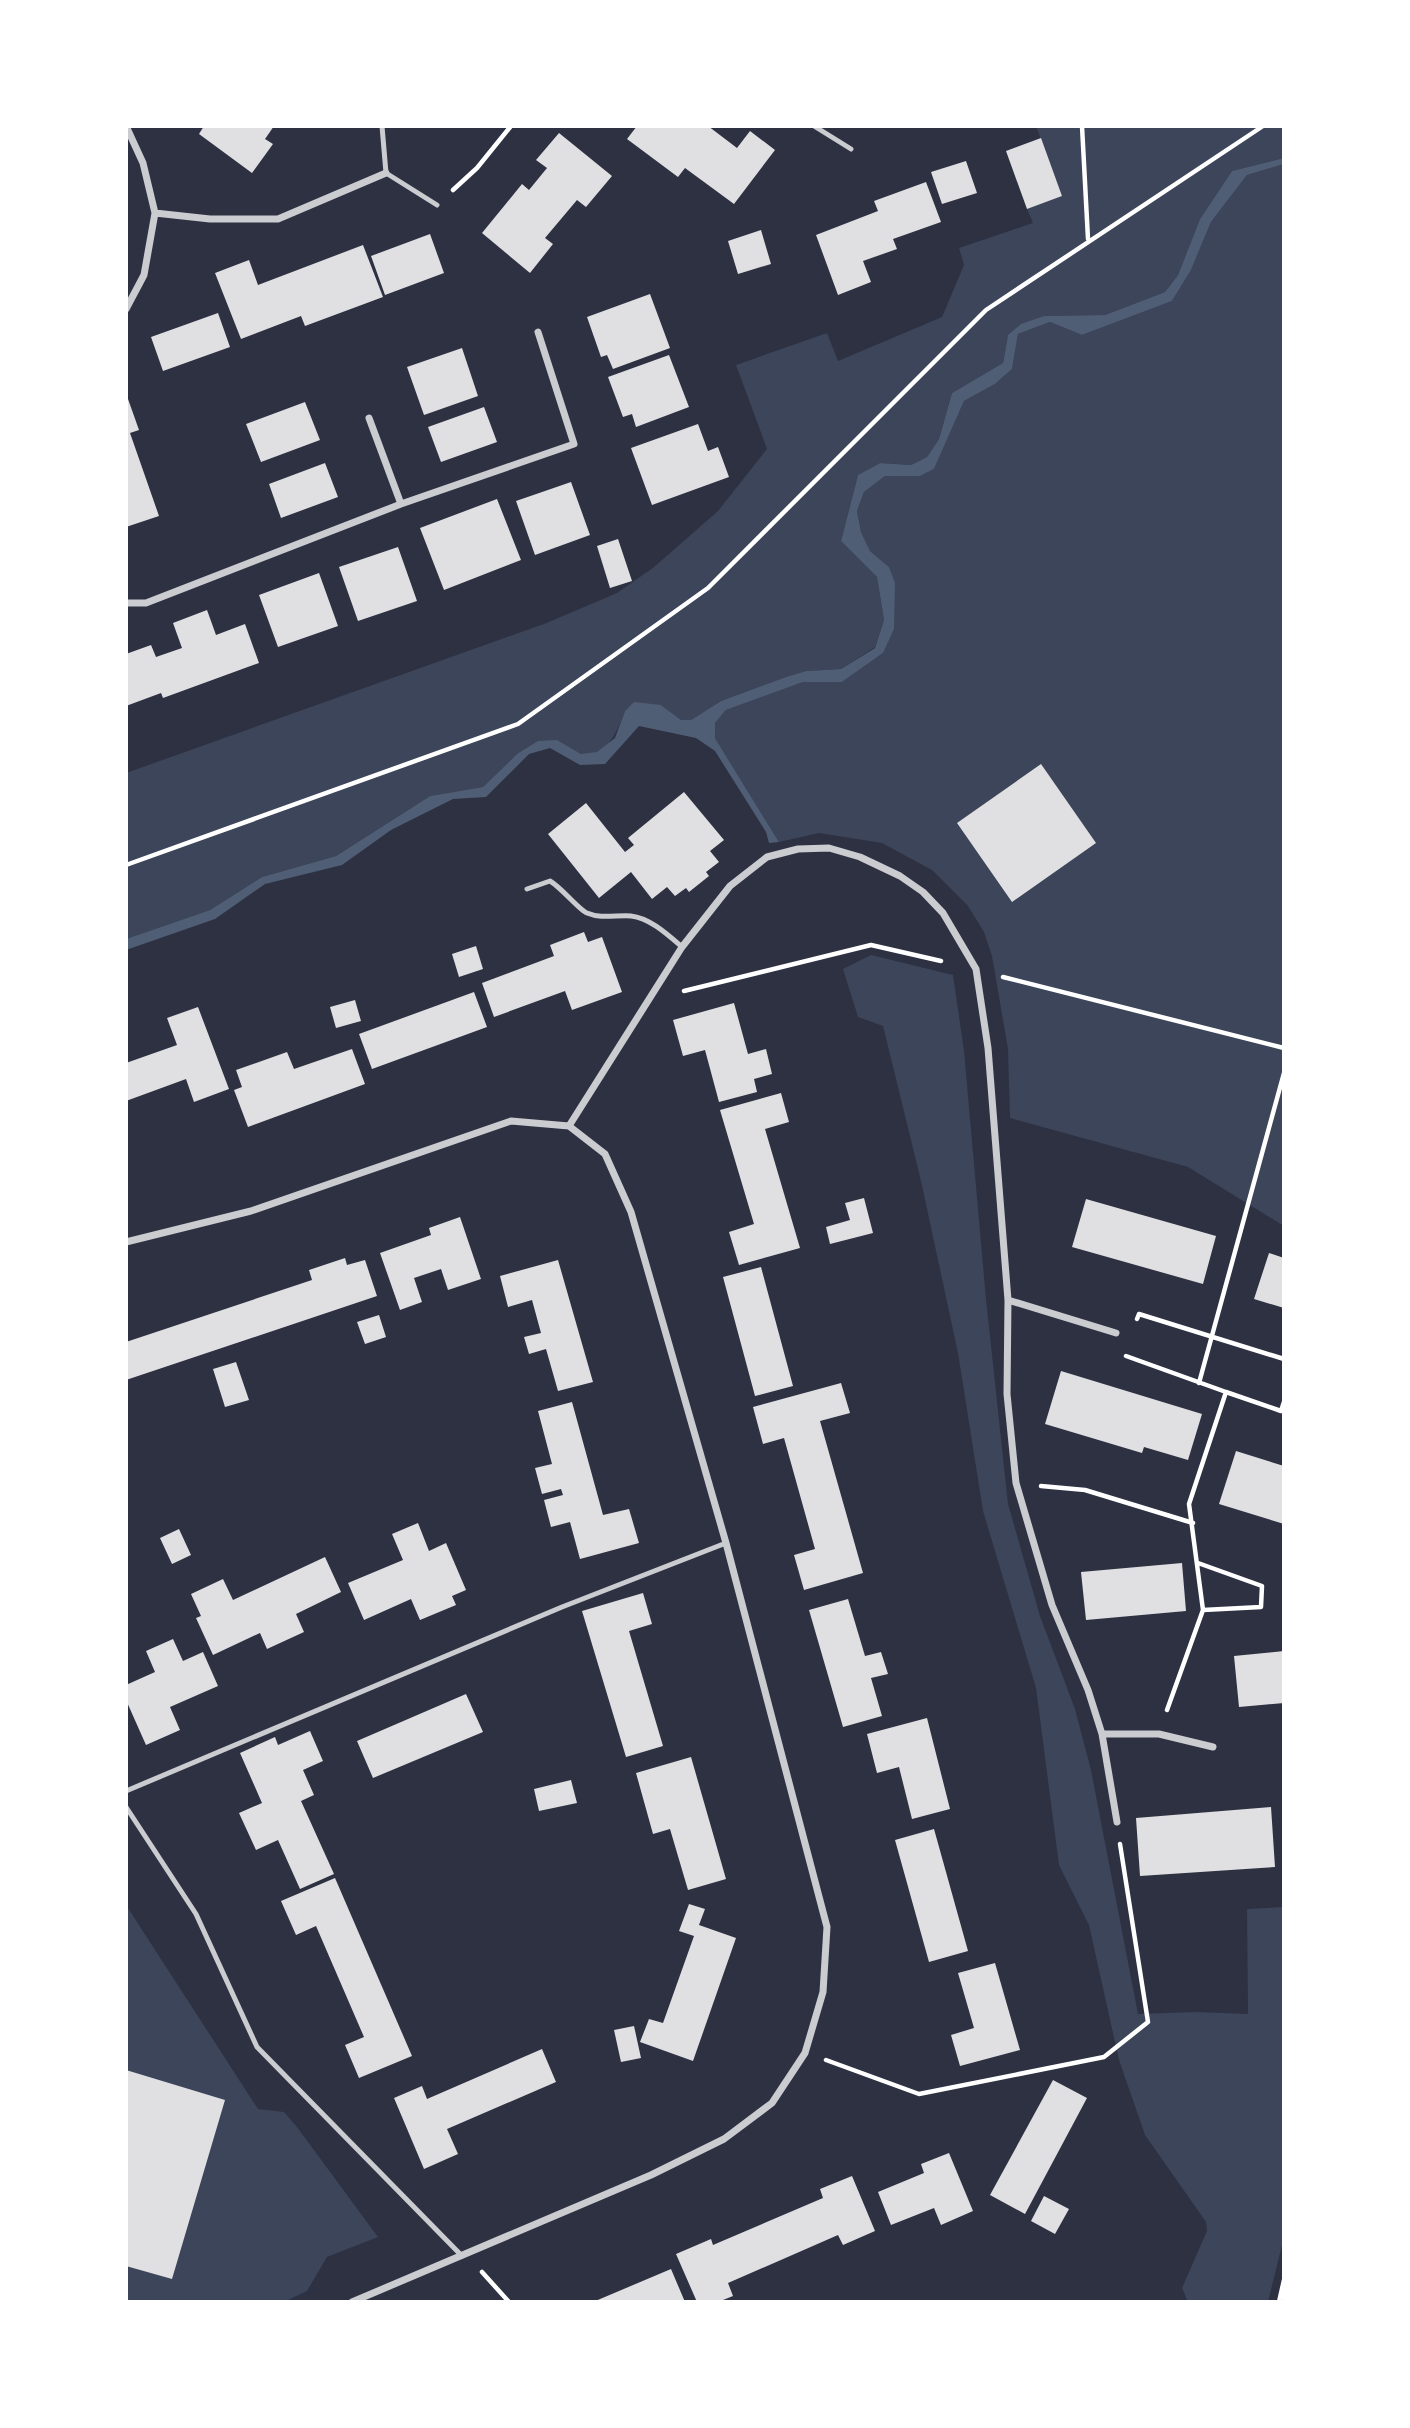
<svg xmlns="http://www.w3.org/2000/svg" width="1410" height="2428" viewBox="0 0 1410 2428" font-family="Arial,sans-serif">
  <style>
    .green { fill: #3c4559 }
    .water { fill: #4f5d75 }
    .building { fill: #e0e0e3 }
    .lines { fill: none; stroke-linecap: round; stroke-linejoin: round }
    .path { stroke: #fff; stroke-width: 4.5 }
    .service { stroke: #caccd0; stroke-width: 5 }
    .minor { stroke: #caccd0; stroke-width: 7 }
  </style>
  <rect width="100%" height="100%" fill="#2d3142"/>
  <!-- green -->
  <path class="green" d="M1036 126H1284V158L1232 171 1200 219 1178 275 1165 292 1105 315 1044 316 1008 335 1003 363 952 393 939 439 927 457 911 465 880 463 858 475 841 541 877 577 884 620 875 647 841 669 806 671 786 677 721 701 691 720H681L661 705 625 711C618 729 607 759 582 754 574 752 564 744 557 740L517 754 483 787 430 796 336 856 262 877 210 910 126 939V773L544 624 617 593 654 567 718 511 767 449 736 365 827 333 838 361 942 317 964 265 959 248 1033 223 1027 209 1062 196Z
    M1284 164V1226L1188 1167 1010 1118 1008 1049 992 956 984 932 968 906 932 870 882 843 819 833 779 842 715 738V723L726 710 803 682H842L883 653 889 567 870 551 861 532 857 511 864 492 885 476H920L934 469 964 401 995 384 1012 369 1018 334 1050 322 1082 335 1172 301 1191 270 1211 222 1247 175Z
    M871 955 953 975 964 1051 986 1299 1008 1504 1040 1616 1075 1709 1091 1770 1138 2014 1196 2012 1248 2014 1247 1909 1284 1907V2237L1268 2302H1188L1182 2288 1207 2231 1206 2222 1145 2135 1119 2060 1089 1925 1059 1865 1036 1688 983 1511 958 1353 921 1181 883 1026 858 1017 843 969Z
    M126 1905 258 2109 284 2112 297 2127 378 2237 327 2257 307 2291 284 2302H126Z"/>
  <!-- water -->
  <path class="water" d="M1284 158V164L1247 175 1211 222 1191 270 1172 301 1082 335 1050 322 1018 334 1012 369 995 384 964 401 934 469 920 476H885L864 492 857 511 861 532 870 551 889 567 895 583 894 629 883 653 842 682H803L726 710 715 723V738L779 842 769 843 766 832 715 751 696 738 639 726 605 764 580 765 550 748 529 754 486 797 453 799 391 830 342 865 265 884 215 919 126 950V939L210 910 262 877 336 856 430 796 483 787 517 754 538 741 557 740 581 754 597 752 615 738 625 711 634 702 661 705 681 720H691L721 701 786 677 806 671 841 669 875 648 884 620 877 577 841 541 858 475 880 463 911 465 927 457 939 439 952 393 1003 363 1008 335 1021 324 1044 316 1105 315 1165 292 1178 275 1200 219 1232 171Z"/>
  <!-- building -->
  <path class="building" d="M204 126H274L265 139 273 144 252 173 199 134Z
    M637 126H708L737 148 750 131 775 150 734 204 685 168 678 177 627 139Z
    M559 133 612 176 586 207 577 200 545 238 553 244 530 273 482 233 522 184 529 190 547 168 536 160Z
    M1041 138 1062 196 1027 209 1006 151Z
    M966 161 977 193 942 204 931 172Z
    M926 182 941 222 893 239 897 249 863 261 871 282 838 295 816 235 878 211 874 201Z
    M761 230 771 264 738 274 728 241Z
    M430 234 444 273 385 295 371 256Z
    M363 245 383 297 305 326 301 316 241 339 215 273 249 260 258 285Z
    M650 294 670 348 613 369 607 355 601 357 587 317Z
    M218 313 230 347 163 371 151 337Z
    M462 348 478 396 424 415 407 367Z
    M669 355 689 407 636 427 632 414 623 417 608 377Z
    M128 399 139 430 130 433 159 516 126 527V400Z
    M305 402 320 440 261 462 246 424Z
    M484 407 497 442 441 462 428 427Z
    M698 424 708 451 718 447 729 477 652 505 631 448Z
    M325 463 338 497 281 518 269 484Z
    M571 482 590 535 535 555 516 501Z
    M497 499 521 560 444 590 420 528Z
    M618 539 632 581 610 588 597 546Z
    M398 547 417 601 358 621 339 567Z
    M319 573 338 626 278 647 259 595Z
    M207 610 216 635 245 624 259 663 163 698 161 693 126 706V654L151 645 156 657 182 648 173 623Z
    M1041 764 1096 843 1012 902 957 823Z
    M684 792 724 840 710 851 719 862 706 872 709 876 689 892 686 888 675 896 667 887 652 899 631 872 599 898 548 834 586 803 625 852 634 845 628 838Z
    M584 932 588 942 602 937 622 992 572 1010 565 991 494 1017 482 983 554 956 550 945Z
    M476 946 483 969 459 977 452 954Z
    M474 992 487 1027 372 1069 359 1034Z
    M355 1000 361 1021 336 1028 330 1007Z
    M734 1003 748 1054 766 1049 772 1074 754 1079 757 1092 719 1102 705 1050 683 1056 673 1020Z
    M198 1007 229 1089 194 1102 186 1079 126 1101V1063L177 1045 167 1018Z
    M352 1049 365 1084 248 1127 234 1090 242 1087 236 1070 287 1052 294 1069Z
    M781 1093 789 1122 765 1129 800 1248 739 1265 729 1232 754 1224 720 1110Z
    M864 1198 873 1233 830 1244 826 1227 850 1220 845 1203Z
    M1086 1199 1216 1236 1203 1284 1072 1247Z
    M460 1217 481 1279 448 1290 441 1269 414 1278 422 1302 400 1310 380 1253 431 1235 429 1228Z
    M1269 1253 1284 1258V1308L1254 1299Z
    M345 1258 347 1265 365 1260 377 1296 126 1380V1342L312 1280 309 1270Z
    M558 1260 593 1382 558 1391 546 1349 529 1354 524 1337 541 1333 532 1300 508 1307 500 1276Z
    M761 1267 793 1386 755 1396 723 1277Z
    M379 1315 386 1337 365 1344 357 1322Z
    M236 1362 249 1400 225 1407 213 1369Z
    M1061 1371 1202 1414 1188 1460 1144 1447 1142 1453 1045 1424Z
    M841 1383 850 1413 820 1421 863 1573 804 1590 794 1555 815 1549 784 1438 763 1444 753 1407Z
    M572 1402 603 1515 629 1509 639 1543 580 1559 570 1522 551 1527 544 1500 563 1495 561 1489 542 1494 535 1468 552 1464 538 1411Z
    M1236 1451 1284 1466V1524L1219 1504Z
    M418 1523 429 1551 446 1543 466 1590 452 1596 456 1605 420 1620 411 1599 364 1620 348 1583 403 1560 392 1534Z
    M179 1529 191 1555 172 1564 160 1538Z
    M325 1557 341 1592 296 1614 304 1632 267 1649 260 1633 213 1655 196 1618 201 1616 191 1594 223 1579 233 1600Z
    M1182 1563 1186 1611 1086 1620 1081 1572Z
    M643 1593 652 1624 629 1631 663 1746 626 1757 582 1611Z
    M848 1599 865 1656 881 1652 888 1674 871 1678 882 1716 843 1727 809 1610Z
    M173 1639 183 1661 203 1652 218 1686 170 1707 180 1730 146 1745 126 1700V1685L155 1672 146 1651Z
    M1284 1651V1703L1239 1707 1234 1656Z
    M466 1694 483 1732 373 1778 357 1741Z
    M927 1718 950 1809 912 1819 899 1767 877 1773 867 1734Z
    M310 1731 323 1761 303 1770 314 1795 301 1801 334 1874 300 1889 278 1840 256 1850 239 1813 262 1803 240 1753 275 1737 278 1745Z
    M691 1757 726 1879 688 1890 670 1829 653 1834 636 1773Z
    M571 1780 577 1803 539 1811 534 1789Z
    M1271 1807 1275 1867 1140 1876 1136 1818Z
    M934 1829 968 1951 929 1962 895 1840Z
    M335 1878 412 2056 359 2078 345 2045 364 2037 316 1926 296 1935 281 1901Z
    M689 1904 705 1909 699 1925 736 1938 693 2061 640 2042 649 2019 663 2023 694 1936 679 1931Z
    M995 1963 1020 2050 960 2066 951 2035 974 2028 958 1973Z
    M634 2026 641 2058 621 2062 614 2030Z
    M542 2049 556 2082 447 2129 458 2154 424 2169 394 2098 422 2086 427 2099Z
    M126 2070 225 2100 172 2279 126 2266Z
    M1053 2080 1087 2098 1025 2214 990 2195Z
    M949 2153 973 2211 941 2225 934 2208 891 2225 878 2192 924 2173 921 2164Z
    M852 2176 875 2231 843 2245 838 2235 728 2283 733 2296 718 2302H697L676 2254 711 2239 713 2245 823 2198 820 2189Z
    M1044 2196 1069 2209 1055 2234 1031 2221Z
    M671 2269 685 2302H593Z"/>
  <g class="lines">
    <!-- path -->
    <path class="path" d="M1082 126 1088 239
      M453 190 477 168 511 126
      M126 865 518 724 708 588 986 310 1263 126
      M1003 977 1284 1048
      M684 991 871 945 941 961
      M1137 1319 1139 1314 1284 1359
      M1126 1356 1226 1392 1189 1504 1203 1610 1167 1710
      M1199 1383 1284 1073
      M1226 1392 1281 1411 1284 1402
      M1041 1486 1085 1490 1193 1523
      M1198 1563 1262 1586 1261 1607 1203 1610
      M826 2060 919 2094 1104 2057 1148 2022 1120 1844
      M482 2272 509 2302
      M1279 2302 1284 2280"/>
    <!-- service -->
    <path class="service" d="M382 126 386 173 437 205
      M814 126 851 149
      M527 889 550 881C562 888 579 910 587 913 601 919 616 915 631 916 650 918 668 935 682 947
      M126 1791 562 1607 726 1543
      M126 1807 196 1914 257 2047 462 2256"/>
    <!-- minor -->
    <path class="minor" d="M155 213 210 219H278L386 173
      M126 309 144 275 155 213 143 163 126 126
      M369 418 401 504
      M126 603H146L401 504 574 444 538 332
      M569 1126 682 947 730 886 767 857 798 849 829 848 860 857 900 876 923 892 943 913 976 969 988 1048 1008 1300 1007 1394 1016 1483 1052 1605 1088 1690 1102 1734 1117 1822
      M126 1242 251 1211 511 1121 569 1126 605 1154 631 1212 726 1543 827 1927 823 1992 805 2053 772 2103 724 2139 651 2175 352 2302
      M1008 1300 1116 1333
      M1102 1734H1159L1213 1747"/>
  </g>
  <!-- border -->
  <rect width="1410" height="2428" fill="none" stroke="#ffffff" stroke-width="256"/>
</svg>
